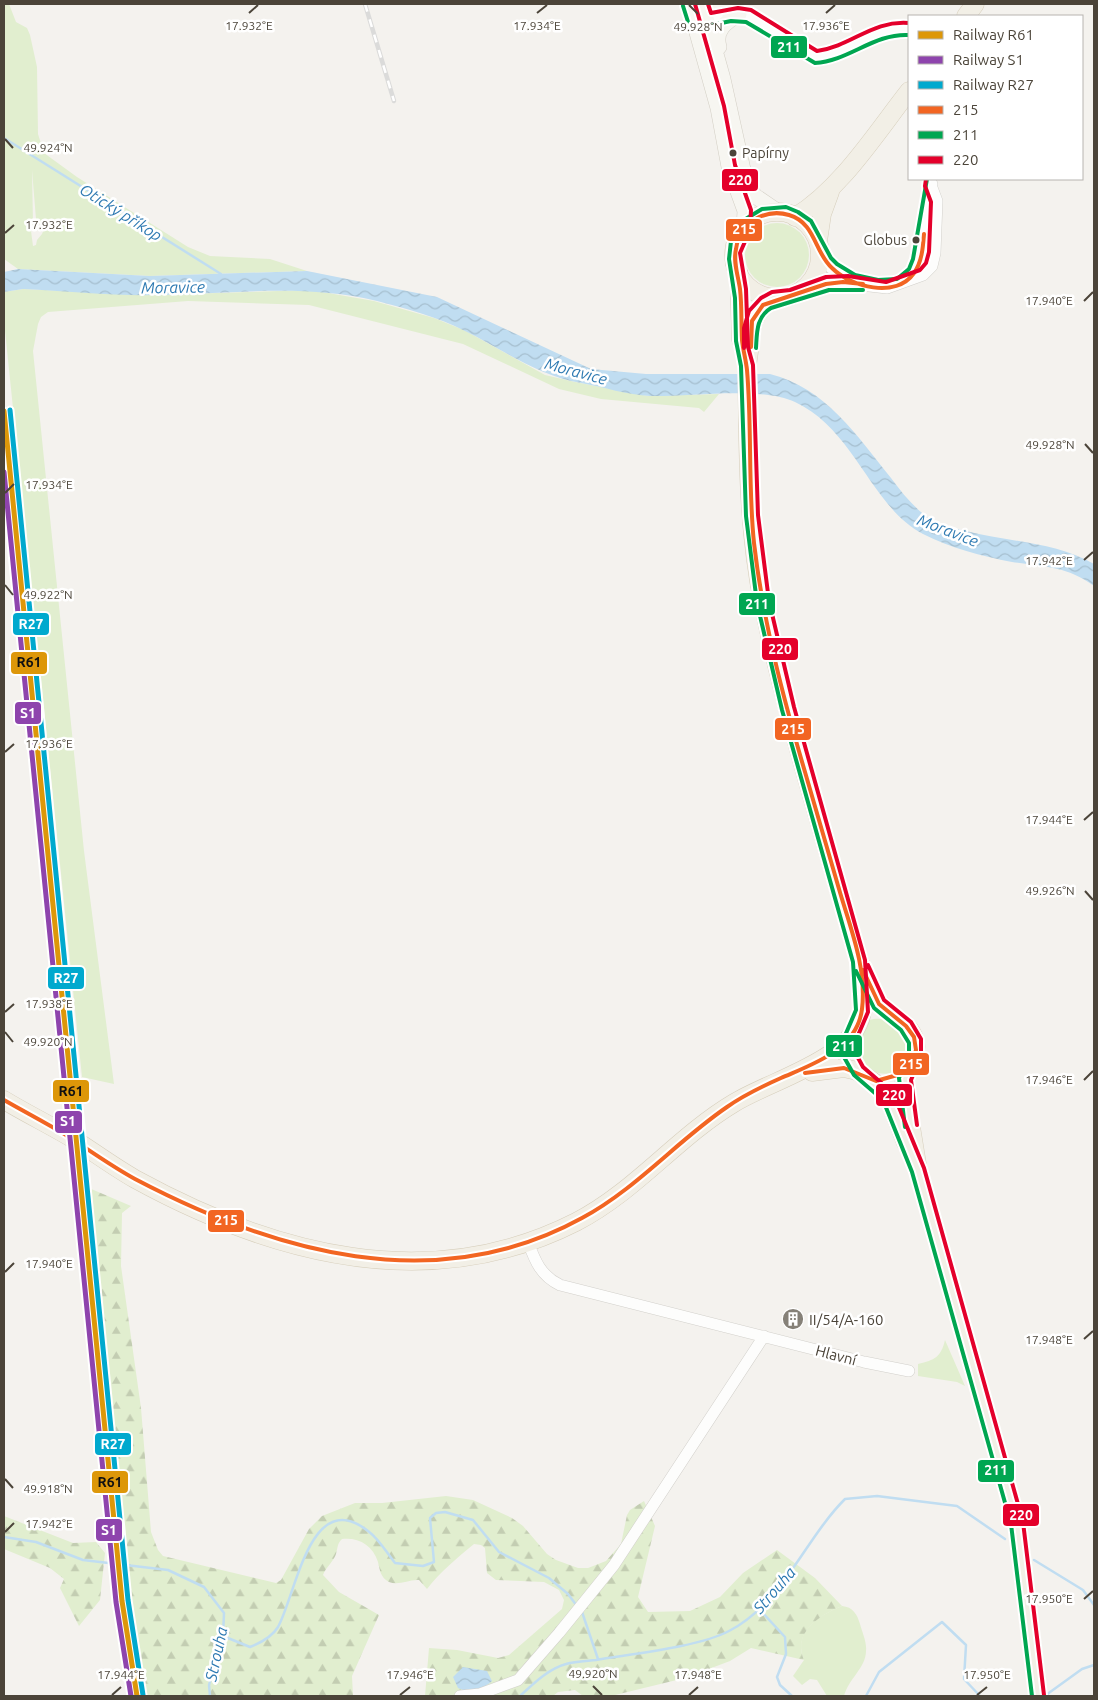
<svg xmlns="http://www.w3.org/2000/svg" width="1098" height="1700" viewBox="0 0 1098 1700" font-family="Ubuntu,sans-serif">
  <style>
    .green { fill: #e1eecf; fill-rule: evenodd }
    .forest { fill: url(#forest-firs) }
    .water { fill: url(#water-waves) }
    .lines { fill: none; stroke-linecap: round; stroke-linejoin: round }
    .stream { stroke: #c0ddf1; stroke-width: 2.5 }
    .street-casing { stroke: #d2d0cb; stroke-width: 12 }
    .secondary-casing { stroke: #d3cfc5; stroke-width: 16 }
    .primary-casing { stroke: #d6cebb; stroke-width: 19 }
    .street { stroke: #fdfdfc; stroke-width: 11 }
    .secondary { stroke: #f7f6f1; stroke-width: 15 }
    .primary { stroke: #f2efe6; stroke-width: 18 }
    .rail-casing { stroke: #dbdbda; stroke-width: 4.5 }
    .rail { stroke: #fff; stroke-width: 2.5; stroke-dasharray: 8; stroke-linecap: butt }
    .bus-1-casing { stroke: #fff; stroke-width: 8 }
    .bus-2-casing { stroke: #fff; stroke-width: 8 }
    .bus-3-casing { stroke: #fff; stroke-width: 8 }
    .bus-1 { stroke: #f26522; stroke-width: 4 }
    .bus-2 { stroke: #00a651; stroke-width: 4 }
    .bus-3 { stroke: #e4002b; stroke-width: 4 }
    .rail-1-casing { stroke: #fff; stroke-width: 9 }
    .rail-2-casing { stroke: #fff; stroke-width: 9 }
    .rail-3-casing { stroke: #fff; stroke-width: 9 }
    .rail-1 { stroke: #dd9709; stroke-width: 5 }
    .rail-2 { stroke: #8e44ad; stroke-width: 5 }
    .rail-3 { stroke: #00a9ce; stroke-width: 5 }
    .ticks { fill: none; stroke: #4b4439; stroke-width: 2 }
    .bus-dot { fill: #4b4439; stroke: #fff; stroke-width: 2 }
    .labels { text-anchor: middle; dominant-baseline: central; stroke-width: 5; stroke-linejoin: round; paint-order: stroke }
    .bus-label { font-size: 14px; fill: #4b4439; stroke: #fff; text-anchor: start }
    .poi-label { font-size: 15px; fill: #4b4439; stroke: #fff; text-anchor: start }
    .street-label { font-size: 15px; fill: #4b4439; stroke: #fff }
    .water-label { font-size: 16px; font-style: italic; fill: #2e7ab2; stroke: #fff }
    .ticks-label { font-size: 12px; text-anchor: middle; fill: #4b4439; stroke: #fff; stroke-width: 5; stroke-linejoin: round; paint-order: stroke }
    .line-badge { stroke: #fff; stroke-width: 2 }
    .badge-label { font-size: 14px; text-anchor: middle; font-weight: bold; fill: #fff }
    .pale-badge-label { font-size: 14px; text-anchor: middle; font-weight: bold; fill: #111 }
  </style>
  <defs>
    <pattern id="forest-firs" width="22" height="20" patternUnits="userSpaceOnUse" patternTransform="scale(1.25)"><rect width="22" height="20" fill="#e1eecf"/><path d="M5 1l3.5 6h-7zM16 11l3.5 6h-7z" fill="#c3cdb2"/></pattern>
    <pattern id="water-waves" width="16" height="10" patternUnits="userSpaceOnUse" patternTransform="scale(1.25)"><rect width="16" height="10" fill="#c0ddf1"/><path d="M0 5q4-4 8 0t8 0" fill="none" stroke="#a6bfcf"/></pattern>
  </defs>
  <rect width="100%" height="100%" fill="#f4f2ee"/>
  <!-- green -->
  <path class="green" d="M4 4H9L16 22 27 28 30 35 37 67 38 134 44 153 77 177 188 247 210 256 270 259 307 271 150 276 18 269 4 259ZM32 170 36 219 44 229 42 234 37 240 36 245 33 246 31 231 33 224Z
    M745 255a32 32 0 1 1 64 0a32 32 0 1 1-64 0Z
    M23 289 154 295 311 290 374 301 434 318 464 330 545 375 575 382 648 396 719 394 704 412 699 408 601 399 559 389 463 344 309 305 188 301 48 312 41 317 38 324 33 351 84 851 114 1084 82 1077 4 321V292Z
    M874 1019C894 1017 903 1031 910 1048 907 1054 904 1064 899 1069 881 1082 856 1066 857 1045 858 1036 865 1028 869 1020Z
    M945 1340 965 1386 957 1382 918 1376V1364C935 1360 941 1357 945 1340Z
    M842 1606C853 1607 857 1614 860 1624 862 1632 867 1642 866 1651 866 1668 848 1679 844 1696H827L817 1680 810 1679 802 1685 793 1676 804 1660C792 1632 819 1615 842 1606Z"/>
  <!-- forest -->
  <path class="forest" d="M89 1188 131 1206 122 1213 121 1266 141 1408 151 1532 158 1550 163 1556 276 1583 281 1580 309 1529 322 1516 355 1503H382L446 1496 473 1500 512 1518 523 1526 547 1554 556 1560 578 1568H588L606 1561 621 1544 627 1515 630 1510 644 1501 655 1526 638 1597 648 1612 690 1611 720 1597 743 1573 777 1550 815 1578 842 1606C820 1615 792 1632 804 1660L751 1648 730 1661 685 1678 611 1696H583L575 1690 558 1692 553 1696H425L429 1648 457 1650 498 1658 509 1655 562 1609 564 1600 559 1590 544 1582 496 1580 487 1573 485 1548 481 1545 474 1544C457 1558 440 1572 427 1589L419 1580C409 1579 399 1586 389 1582 380 1577 380 1570 378 1562 373 1545 358 1537 342 1539 337 1544 338 1547 336 1554 334 1561 326 1567 323 1575L339 1592 379 1615 352 1676 353 1696H144L129 1600Z
    M4 1516 73 1543 96 1542 105 1553 100 1600 79 1626 60 1588 64 1579 50 1568 4 1549Z"/>
  <!-- water -->
  <path class="water" d="M18 269 150 276 307 271 437 297 591 369 646 374H770C826 388 857 436 891 478 902 493 915 509 930 519 941 526 954 528 966 531 1009 542 1056 542 1094 564V586C1066 566 1045 567 1012 562 981 556 951 548 923 534 871 507 855 430 795 402 760 386 689 397 650 396 627 395 604 387 581 383 538 376 504 350 465 331 438 317 407 309 377 301 304 283 230 294 157 295 112 296 67 291 23 289L4 292V272Z
    M463 1667 487 1671 492 1681C482 1690 470 1694 458 1688L453 1677Z"/>
  <g class="lines">
    <!-- stream -->
    <path class="stream" d="M4 138 221 274
      M4 1537 36 1542 83 1560 168 1570 204 1587 224 1613 223 1636 209 1685 210 1696
      M1034 1560 1083 1590 1094 1605
      M760 1610 785 1637 786 1654 777 1677 780 1685 792 1696
      M582 1612 598 1659
      M223 1636 250 1647C260 1643 272 1637 278 1627 296 1595 310 1485 368 1531 379 1539 387 1553 395 1563L423 1566 434 1562 430 1518 436 1513 445 1512 473 1520 499 1552 549 1578 568 1594 577 1606
      M1046 1695 1082 1669 1094 1665
      M520 1696C533 1684 548 1669 566 1664 575 1661 586 1661 596 1660 631 1654 699 1647 729 1631 783 1603 804 1540 845 1499L877 1496 957 1506 1005 1539
      M866 1696 879 1672 942 1622 966 1645 964 1679 980 1696"/>
    <!-- street casing -->
    <g class="street-casing">
      <path id="street" d="M700 21 739 14 748 16 816 57C850 57 873 22 909 29
        M820 251 831 268 853 280
        M908 280 919 263 932 184
        M802 291 835 282 887 288 923 275 932 266 935 253 937 201 931 185
        M528 1242C535 1261 541 1276 560 1285L864 1362 909 1371
        M460 1696 480 1694 518 1680 559 1633 614 1565 764 1336"/>
    </g>
    <!-- secondary casing -->
    <g class="secondary-casing">
      <path id="secondary" d="M689 4 718 108 729 167 745 211 744 228
        M702 4 723 79 746 183 755 196 780 213
        M715 4 739 14
        M719 47C714 30 726 22 739 14"/>
    </g>
    <!-- primary casing -->
    <g class="primary-casing">
      <path id="primary" d="M966 16 975 4
        M734 255a43 43 0 1 1 86 0a43 43 0 1 1-86 0Z
        M795 217C841 189 876 133 909 91
        M818 241 822 214 830 192
        M739 274 741 340
        M775 298C745 315 753 336 747 365 748 444 747 526 763 603 784 707 816 809 845 911 853 940 860 971 875 997 885 1015 910 1020 915 1041 919 1057 905 1068 904 1084L918 1170 1017 1523 1038 1696
        M812 1072 844 1068 857 1071 875 1083 888 1096 906 1143
        M4 1100C27 1114 52 1126 75 1140 95 1153 114 1167 135 1179 272 1254 428 1297 576 1222 636 1191 677 1137 734 1103 771 1080 855 1059 862 1012 864 1001 862 988 861 977"/>
    </g>
    <!-- street -->
    <use href="#street" class="street"/>
    <!-- secondary -->
    <use href="#secondary" class="secondary"/>
    <!-- primary -->
    <use href="#primary" class="primary"/>
    <!-- rail casing -->
    <g class="rail-casing">
      <path id="rail" d="M365 4 394 101"/>
    </g>
    <!-- rail -->
    <use href="#rail" class="rail"/>
    <!-- bus-1 casing -->
    <g class="bus-1-casing">
      <path id="bus-1" d="M751 347 752 321 763 305 826 284 843 282 863 284
        M805 1073 844 1068 876 1081 901 1074 911 1064 916 1050 914 1037 906 1026 879 1004 863 970
        M4 1100C25 1112 46 1123 66 1135 89 1150 111 1166 135 1179 274 1252 435 1299 582 1218 636 1189 677 1141 727 1107 744 1095 763 1086 781 1078 813 1064 857 1050 862 1009 867 968 850 927 839 889 828 850 816 811 805 772 783 697 763 621 754 543 748 485 752 428 747 370 746 360 743 350 742 340 741 323 742 306 740 289 738 275 733 262 736 249 738 235 746 223 759 217 768 213 779 212 789 215 816 223 814 252 832 268 851 287 896 299 914 273 922 262 923 247 924 234"/>
    </g>
    <!-- bus-2 casing -->
    <g class="bus-2-casing">
      <path id="bus-2" d="M683 6 689 25 693 29 731 21 746 22 815 63C849 61 874 33 909 35
        M927 179 913 259 909 269 897 279 878 280 855 275 837 264 831 258 811 221 798 212 786 207 762 209 744 220 736 229 731 241 729 259 735 298 736 341 741 366 746 516 757 603 782 710 853 962 856 1010 844 1038V1057L854 1075 883 1100 912 1172 1011 1524 1032 1696
        M756 348C757 333 756 317 771 308L829 290H863
        M856 971 874 1008 901 1030 909 1043V1054L899 1078 905 1127"/>
    </g>
    <!-- bus-3 casing -->
    <g class="bus-3-casing">
      <path id="bus-3" d="M695 4 724 106 735 165 751 210 750 230 740 253 746 289 748 347 753 365 758 515 769 601 794 707 865 960 868 1012 856 1040V1054L863 1067 893 1093 924 1168 1023 1522 1044 1695
        M708 4 711 13 738 8 751 10 817 51C852 46 872 20 909 23
        M744 348V328L749 311 761 298 772 292 790 290 826 277 848 276 886 282 920 270 926 263 929 252 931 202 925 186 926 179
        M868 965 884 1000 911 1022 921 1039V1056L911 1080 917 1125"/>
    </g>
    <!-- bus-1 -->
    <use href="#bus-1" class="bus-1"/>
    <!-- bus-2 -->
    <use href="#bus-2" class="bus-2"/>
    <!-- bus-3 -->
    <use href="#bus-3" class="bus-3"/>
    <!-- rail-1 casing -->
    <g class="rail-1-casing">
      <path id="rail-1" d="M4 411 122 1601 137 1696"/>
    </g>
    <!-- rail-2 casing -->
    <g class="rail-2-casing">
      <path id="rail-2" d="M4 472 116 1602 131 1696"/>
    </g>
    <!-- rail-3 casing -->
    <g class="rail-3-casing">
      <path id="rail-3" d="M10 410 128 1600 143 1695"/>
    </g>
    <!-- rail-1 -->
    <use href="#rail-1" class="rail-1"/>
    <!-- rail-2 -->
    <use href="#rail-2" class="rail-2"/>
    <!-- rail-3 -->
    <use href="#rail-3" class="rail-3"/>
  </g>
  <!-- ticks -->
  <path class="ticks" d="M689 5 698 14M249 13 258 5M537 13 547 5M826 13 835 5M5 139 13 148M5 233 14 225M1084 301 1093 292M1085 444 1093 453M5 493 14 484M1084 560 1093 552M5 585 13 595M5 752 14 744M1084 820 1093 812M1085 891 1093 900M5 1012 14 1004M5 1032 13 1042M1084 1080 1093 1071M5 1272 14 1263M1084 1339 1093 1331M5 1479 13 1488M5 1532 14 1523M1084 1599 1093 1591M593 1686 602 1695M112 1695 121 1687M400 1695 410 1687M689 1695 698 1687M977 1695 987 1687"/>
  <!-- icons -->
  <defs>
    <g id="building-disc" transform="scale(1.125)"><circle r="9.5" fill="#868178" stroke="#fff"/><path d="M-4-6H4V6H1V3H-1V6H-4ZM-2.5-4.3h1.7v1.8h-1.7ZM.8-4.3h1.7v1.8H.8ZM-2.5-1h1.7V.8h-1.7ZM.8-1h1.7V.8H.8Z" fill="#fff"/></g>
  </defs>
  <g fill-rule="evenodd">
    <use href="#building-disc" x="793" y="1319"/>
  </g>
  <!-- markers -->
  <g class="bus-dot">
    <circle cx="733" cy="153" r="4.5"/>
    <circle cx="916" cy="240" r="4.5"/>
  </g>
  <g class="labels">
    <!-- bus labels -->
    <g class="bus-label">
      <text x="742" y="153">Papírny</text>
      <text x="907" y="240" text-anchor="end">Globus</text>
    </g>
    <!-- poi labels -->
    <g class="poi-label">
      <text x="809" y="1319">II/54/A-160</text>
    </g>
    <!-- street labels -->
    <g class="street-label">
      <text transform="translate(836 1355) rotate(15)">Hlavní</text>
    </g>
    <!-- water labels -->
    <g class="water-label">
      <text transform="translate(121 212) rotate(32)">Otický příkop</text>
      <text transform="translate(173 287) rotate(-1)">Moravice</text>
      <text transform="translate(576 371) rotate(15)">Moravice</text>
      <text transform="translate(948 530) rotate(21)">Moravice</text>
      <text transform="translate(774 1590) rotate(-49)">Strouha</text>
      <text transform="translate(216 1654) rotate(-78)">Strouha</text>
    </g>
  </g>
  <g class="ticks-label">
    <text x="249" y="30">17.932°E</text>
    <text x="537" y="30">17.934°E</text>
    <text x="826" y="30">17.936°E</text>
    <text x="698" y="31">49.928°N</text>
    <text x="48" y="152">49.924°N</text>
    <text x="49" y="229">17.932°E</text>
    <text x="1049" y="305">17.940°E</text>
    <text x="1050" y="449">49.928°N</text>
    <text x="49" y="489">17.934°E</text>
    <text x="1049" y="565">17.942°E</text>
    <text x="48" y="599">49.922°N</text>
    <text x="49" y="748">17.936°E</text>
    <text x="1049" y="824">17.944°E</text>
    <text x="1050" y="895">49.926°N</text>
    <text x="49" y="1008">17.938°E</text>
    <text x="48" y="1046">49.920°N</text>
    <text x="1049" y="1084">17.946°E</text>
    <text x="49" y="1268">17.940°E</text>
    <text x="1049" y="1344">17.948°E</text>
    <text x="48" y="1493">49.918°N</text>
    <text x="49" y="1528">17.942°E</text>
    <text x="1049" y="1603">17.950°E</text>
    <text x="593" y="1678">49.920°N</text>
    <text x="121" y="1679">17.944°E</text>
    <text x="410" y="1679">17.946°E</text>
    <text x="698" y="1679">17.948°E</text>
    <text x="987" y="1679">17.950°E</text>
  </g>
  <g class="line-badge">
    <rect x="770" y="35" width="38" height="24" rx="5" fill="#00a651"/>
    <rect x="721" y="168" width="38" height="24" rx="5" fill="#e4002b"/>
    <rect x="725" y="218" width="38" height="24" rx="5" fill="#f26522"/>
    <rect x="738" y="592" width="38" height="24" rx="5" fill="#00a651"/>
    <rect x="12" y="612" width="38" height="24" rx="5" fill="#00a9ce"/>
    <rect x="761" y="637" width="38" height="24" rx="5" fill="#e4002b"/>
    <rect x="10" y="651" width="38" height="24" rx="5" fill="#dd9709"/>
    <rect x="14" y="701" width="28" height="24" rx="5" fill="#8e44ad"/>
    <rect x="774" y="717" width="38" height="24" rx="5" fill="#f26522"/>
    <rect x="47" y="966" width="38" height="24" rx="5" fill="#00a9ce"/>
    <rect x="825" y="1034" width="38" height="24" rx="5" fill="#00a651"/>
    <rect x="892" y="1052" width="38" height="24" rx="5" fill="#f26522"/>
    <rect x="52" y="1079" width="38" height="24" rx="5" fill="#dd9709"/>
    <rect x="875" y="1083" width="38" height="24" rx="5" fill="#e4002b"/>
    <rect x="54" y="1110" width="29" height="24" rx="5" fill="#8e44ad"/>
    <rect x="207" y="1209" width="38" height="24" rx="5" fill="#f26522"/>
    <rect x="94" y="1432" width="38" height="24" rx="5" fill="#00a9ce"/>
    <rect x="977" y="1459" width="38" height="24" rx="5" fill="#00a651"/>
    <rect x="91" y="1470" width="38" height="24" rx="5" fill="#dd9709"/>
    <rect x="1002" y="1503" width="38" height="24" rx="5" fill="#e4002b"/>
    <rect x="95" y="1518" width="28" height="24" rx="5" fill="#8e44ad"/>
  </g>
  <g class="badge-label">
    <text x="789" y="52">211</text>
    <text x="740" y="185">220</text>
    <text x="744" y="234">215</text>
    <text x="757" y="609">211</text>
    <text x="31" y="629">R27</text>
    <text x="780" y="654">220</text>
    <text x="28" y="718">S1</text>
    <text x="793" y="734">215</text>
    <text x="66" y="983">R27</text>
    <text x="844" y="1051">211</text>
    <text x="911" y="1069">215</text>
    <text x="894" y="1100">220</text>
    <text x="68" y="1126">S1</text>
    <text x="226" y="1225">215</text>
    <text x="113" y="1449">R27</text>
    <text x="996" y="1475">211</text>
    <text x="1021" y="1520">220</text>
    <text x="109" y="1535">S1</text>
  </g>
  <g class="pale-badge-label">
    <text x="29" y="667">R61</text>
    <text x="71" y="1096">R61</text>
    <text x="110" y="1487">R61</text>
  </g>
  <!-- border -->
  <rect width="1098" height="1700" fill="none" stroke="#4b4439" stroke-width="10"/>
  <!-- legend -->
  <rect x="908" y="15" width="175" height="165" fill="#ffffff" stroke="#b7b4b0"/>
  <rect x="918" y="31" width="25" height="8" fill="#dd9709" stroke="#b7b4b0"/>
  <text x="953" y="40" font-size="15" fill="#4b4439">Railway R61</text>
  <rect x="918" y="56" width="25" height="8" fill="#8e44ad" stroke="#b7b4b0"/>
  <text x="953" y="65" font-size="15" fill="#4b4439">Railway S1</text>
  <rect x="918" y="81" width="25" height="8" fill="#00a9ce" stroke="#b7b4b0"/>
  <text x="953" y="90" font-size="15" fill="#4b4439">Railway R27</text>
  <rect x="918" y="106" width="25" height="8" fill="#f26522" stroke="#b7b4b0"/>
  <text x="953" y="115" font-size="15" fill="#4b4439">215</text>
  <rect x="918" y="131" width="25" height="8" fill="#00a651" stroke="#b7b4b0"/>
  <text x="953" y="140" font-size="15" fill="#4b4439">211</text>
  <rect x="918" y="156" width="25" height="8" fill="#e4002b" stroke="#b7b4b0"/>
  <text x="953" y="165" font-size="15" fill="#4b4439">220</text>
</svg>
